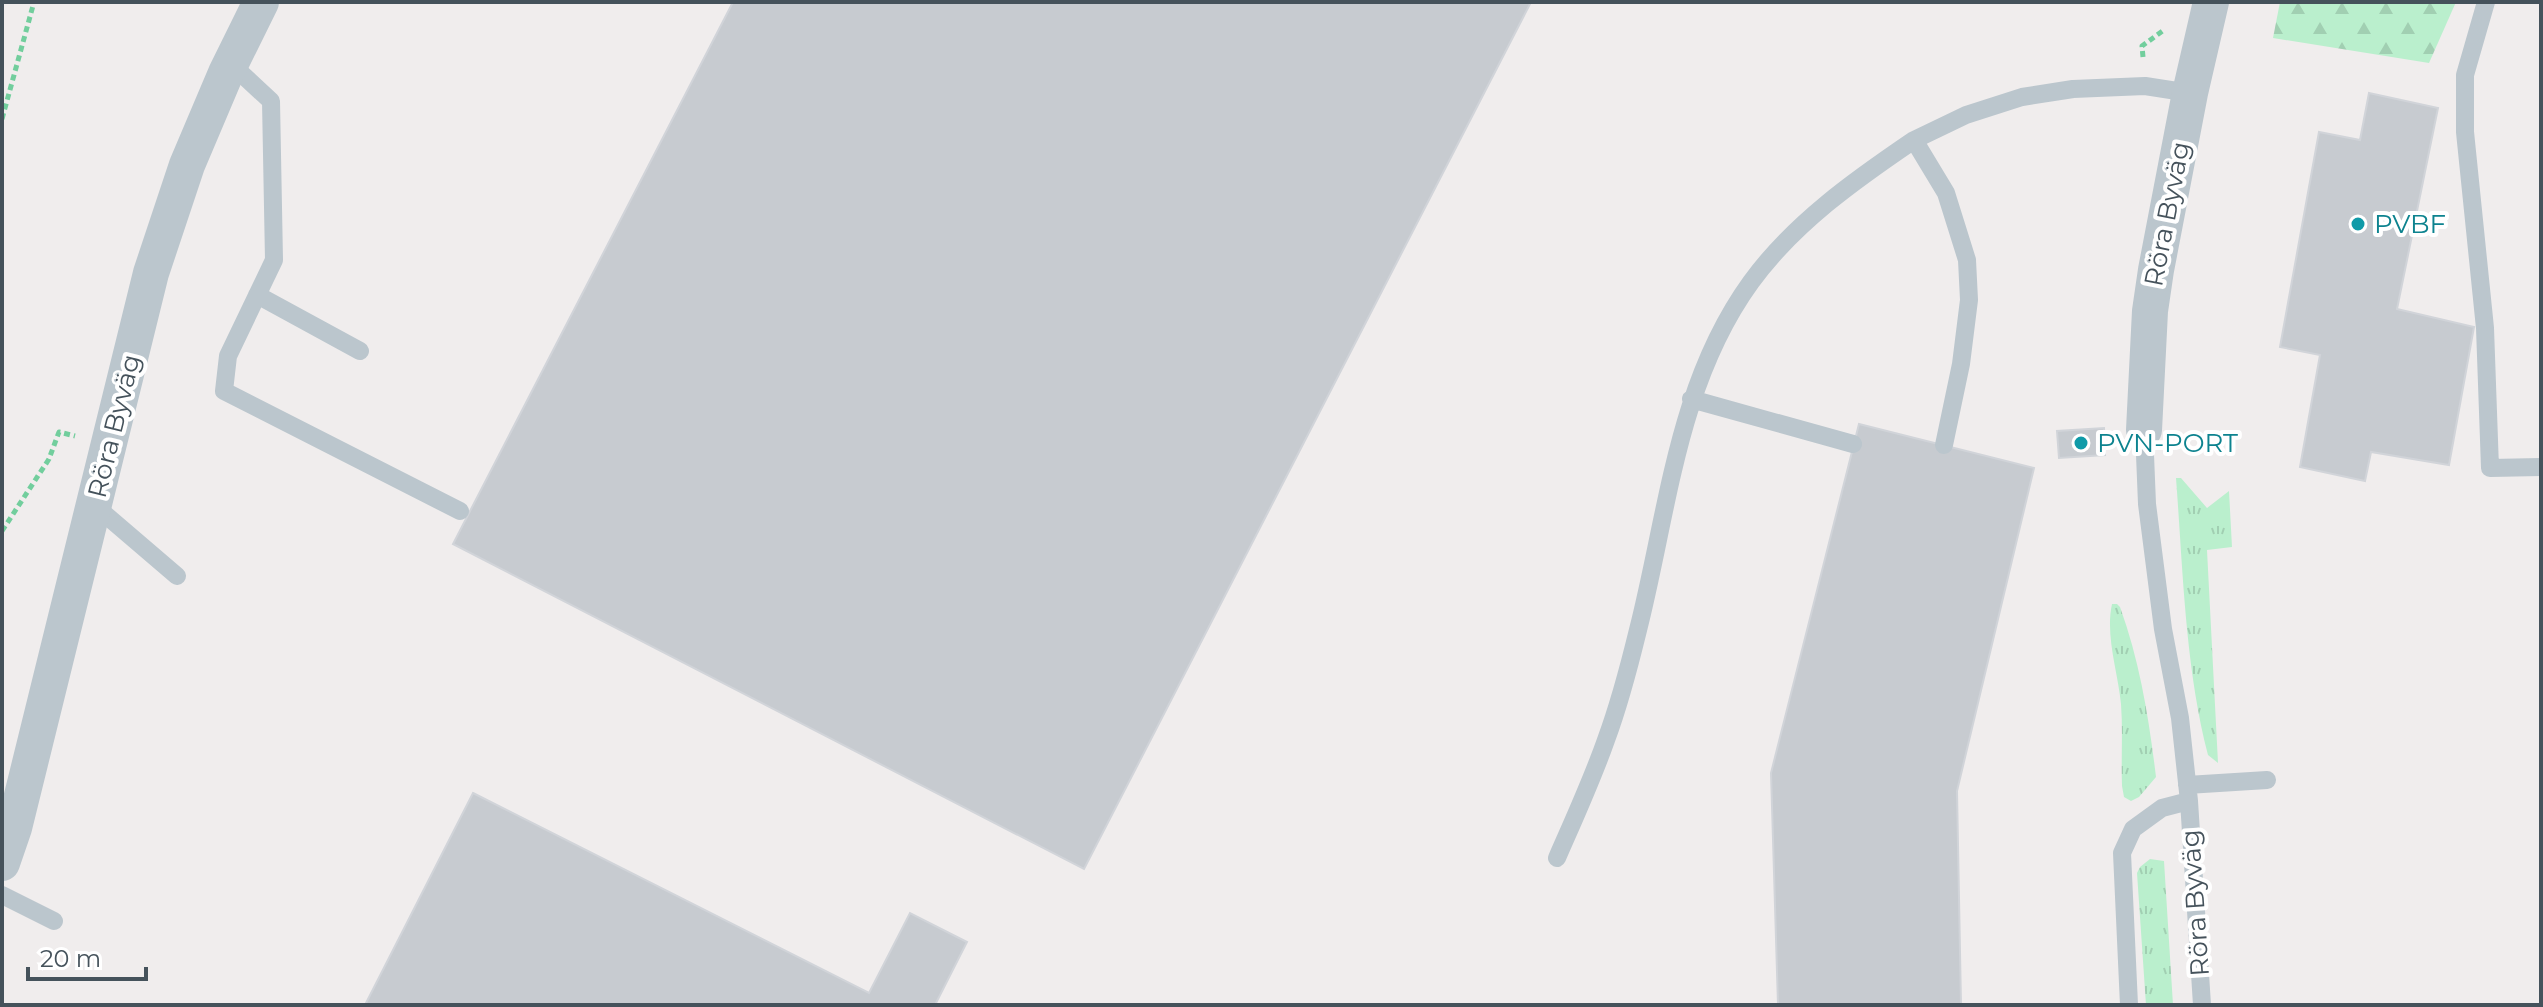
<svg xmlns="http://www.w3.org/2000/svg" width="2543" height="1007" viewBox="0 0 2543 1007" font-family="Montserrat,sans-serif">
  <style>
    .grass { fill: url(#grass-tufts) }
    .forest { fill: url(#forest-firs) }
    .building { fill: #c7cbd0; stroke: #d1d4d9; stroke-width: 2 }
    .lines { fill: none; stroke-linecap: round; stroke-linejoin: round }
    .path { stroke: #72ce9d; stroke-width: 5; stroke-dasharray: 6 4; stroke-linecap: butt }
    .lane { stroke: #bbc6cd; stroke-width: 18 }
    .street { stroke: #bbc6cd; stroke-width: 36 }
    .culture-dot { fill: #0f9aa8; stroke: #fff; stroke-width: 3 }
    .labels { text-anchor: middle; dominant-baseline: central; stroke-width: 8; stroke-linejoin: round; paint-order: stroke }
    .street-label { font-size: 26px; fill: #45525b; stroke: #fff }
    .culture-label { font-size: 26px; fill: #0d838f; stroke: #fff; text-anchor: start }
  </style>
  <defs>
    <pattern id="grass-tufts" width="24" height="20" patternUnits="userSpaceOnUse" patternTransform="scale(2)"><rect width="24" height="20" fill="#baefcd"/><path d="M3 7l-1-3M5 7V3M7 7l1-3M15 17l-1-3M17 17v-4M19 17l1-3" fill="none" stroke="#a1cfb2"/></pattern>
    <pattern id="forest-firs" width="22" height="20" patternUnits="userSpaceOnUse" patternTransform="scale(2)"><rect width="22" height="20" fill="#baefcd"/><path d="M5 1l3.5 6h-7zM16 11l3.5 6h-7z" fill="#a1cfb2"/></pattern>
  </defs>
  <rect width="100%" height="100%" fill="#f0eded"/>
  <!-- grass -->
  <path class="grass" d="M2176 478H2181L2207 508 2229 491 2232 547 2207 550 2218 763 2208 755C2185 666 2183 570 2176 478Z
    M2112 604H2117L2120 607C2140 662 2149 719 2156 777L2139 797 2131 801 2124 797 2122 786C2121 758 2123 731 2121 704 2118 672 2105 636 2112 604Z
    M2150 859 2164 861 2173 1005H2146L2137 873 2140 867Z"/>
  <!-- forest -->
  <path class="forest" d="M2280 2H2456L2429 63 2273 38Z"/>
  <!-- building -->
  <path class="building" d="M733 2H1531L1084 869 453 544Z
    M2369 93 2438 108 2397 309 2474 327 2449 465 2371 452 2365 481 2300 467 2320 355 2280 347 2319 132 2360 140Z
    M1859 424 2034 468 1957 791 1961 1005H1778L1771 773Z
    M2104 428 2105 455 2059 458 2057 431Z
    M473 793 869 993 910 913 967 942 935 1005H365Z"/>
  <g class="lines">
    <!-- path -->
    <path class="path" d="M2143 57 2142 46 2164 30
      M2 119 34 2
      M2 531 49 459 59 432 75 436"/>
    <!-- lane -->
    <path class="lane" d="M2486 2 2465 75V132L2485 328 2490 468 2541 467
      M231 64 271 101 274 260 228 356 224 391 460 511
      M257 295 360 351
      M1691 399 1853 444
      M1944 445 1961 364 1969 300 1967 260 1946 193 1914 140 1966 115 2022 97 2073 89 2145 86 2190 93
      M94 505 177 576
      M2187 785 2267 780
      M2189 801 2202 1005
      M1557 858C1574 819 1592 780 1606 740 1619 705 1629 667 1638 630 1668 512 1677 384 1751 282 1794 223 1855 180 1914 140
      M2 895 54 921
      M2129 1005 2122 853 2133 829 2162 808 2189 801 2180 718 2163 629 2147 504 2144 430"/>
    <!-- street -->
    <path class="street" d="M2144 430 2150 311 2156 270 2190 93 2211 2
      M2 863 14 828 151 273 187 165 226 73 261 2"/>
  </g>
  <!-- markers -->
  <g class="culture-dot">
    <circle cx="2358" cy="224" r="8"/>
    <circle cx="2081" cy="443" r="8"/>
  </g>
  <g class="labels">
    <!-- street labels -->
    <g class="street-label">
      <text transform="translate(2167 214) rotate(-79)">Röra Byväg</text>
      <text transform="translate(114 426) rotate(-76)">Röra Byväg</text>
      <text transform="translate(2195 903) rotate(-94)">Röra Byväg</text>
    </g>
    <!-- culture labels -->
    <g class="culture-label">
      <text x="2374" y="224">PVBF</text>
      <text x="2097" y="443">PVN-PORT</text>
    </g>
  </g>
  <!-- border -->
  <rect width="2543" height="1007" fill="none" stroke="#45525b" stroke-width="8"/>
  <!-- scale -->
  <path d="M28 967v12h118v-12" fill="none" stroke="#45525b" stroke-width="4"/>
  <text x="40" y="967" font-size="24" fill="#45525b" stroke="#ffffff" stroke-width="6" paint-order="stroke">20 m</text>
</svg>
